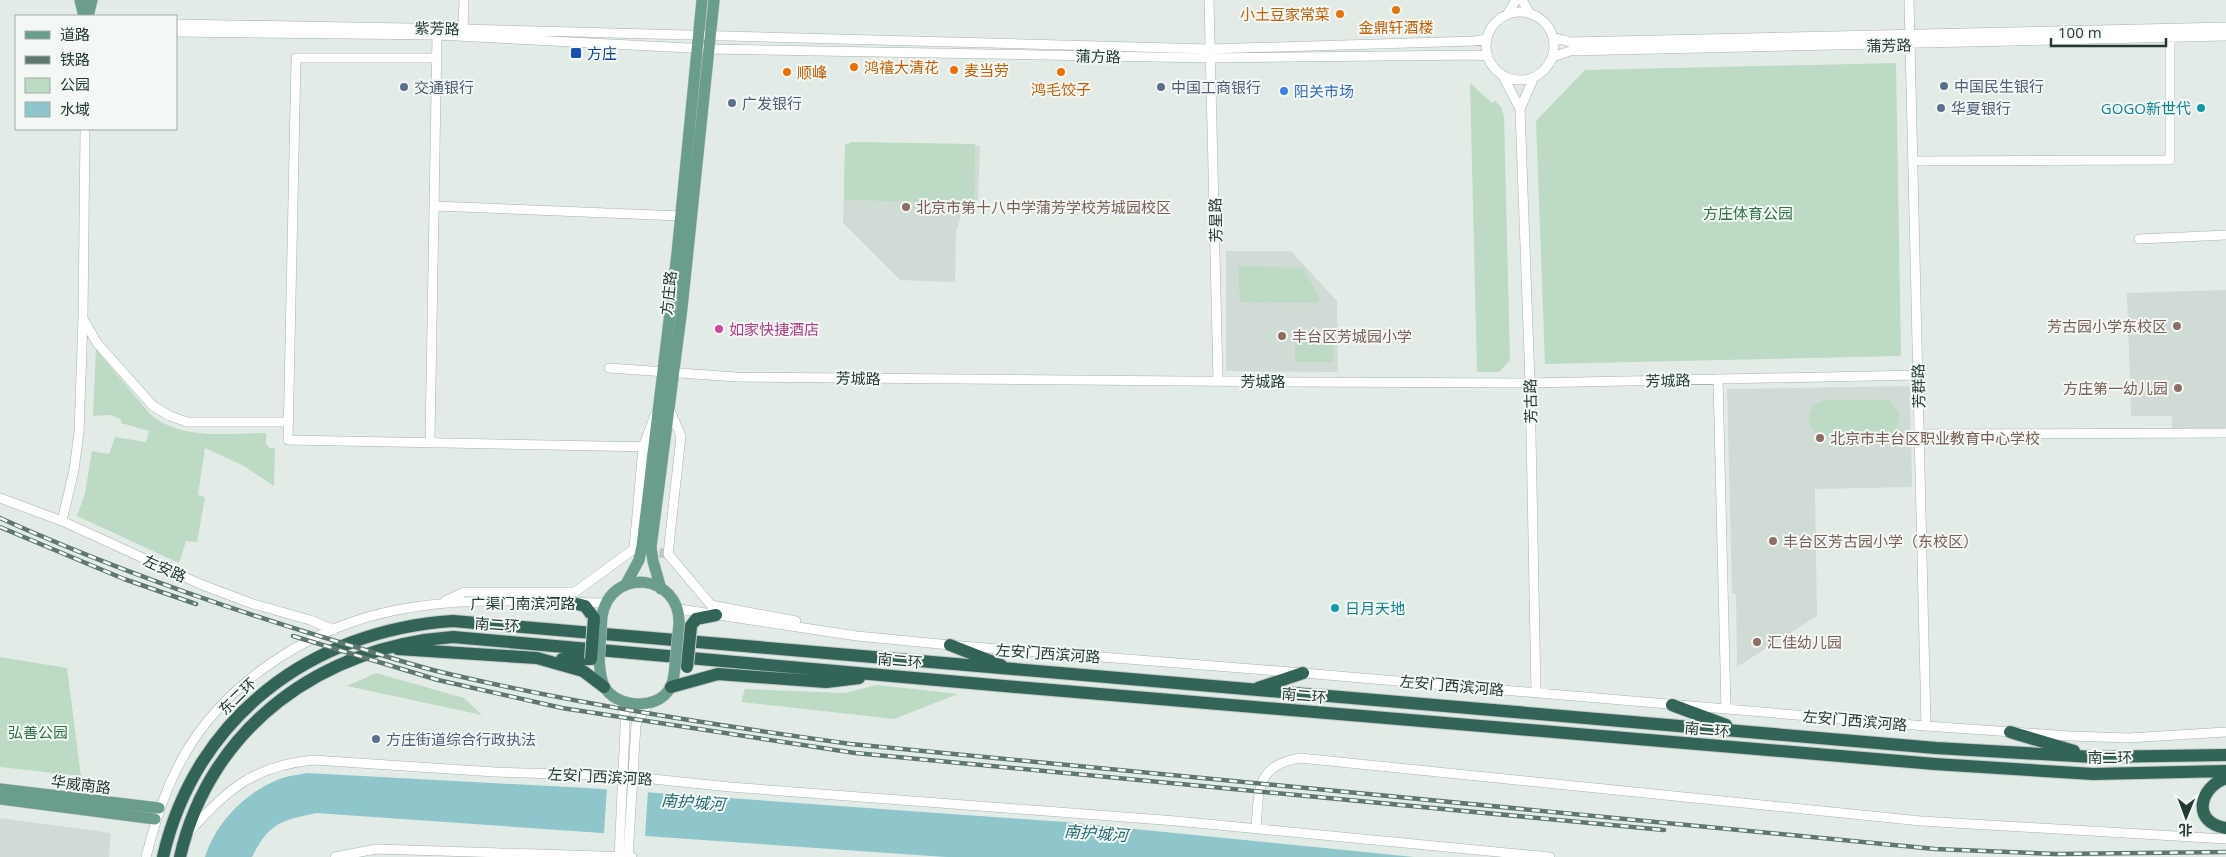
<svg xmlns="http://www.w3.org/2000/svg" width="2226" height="857" viewBox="0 0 2226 857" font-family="'Open Sans','Noto Sans SC',sans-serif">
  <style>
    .built { fill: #d1dbd6 }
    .green { fill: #bddbc4 }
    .water { fill: #8fc6cc }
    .pier { fill: #e3ebe7 }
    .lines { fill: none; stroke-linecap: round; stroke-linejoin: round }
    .minor-tunnel { stroke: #bdc8c3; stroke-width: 9; stroke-dasharray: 9 4.5; stroke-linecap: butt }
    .minor-casing { stroke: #a6b3ae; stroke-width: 10 }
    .major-casing { stroke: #c2c8c6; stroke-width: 12 }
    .highway-casing { stroke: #c2c8c6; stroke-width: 14 }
    .minor { stroke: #fff; stroke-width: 9 }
    .major { stroke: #6b9d8e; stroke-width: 11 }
    .highway { stroke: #326558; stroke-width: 12 }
    .rail-casing { stroke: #5e776f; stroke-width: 4.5 }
    .rail { stroke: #f3f8f5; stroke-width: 2.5; stroke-dasharray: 8; stroke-linecap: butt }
    .major-bridge-casing { stroke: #c2c8c6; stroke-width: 12; stroke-linecap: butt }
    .highway-bridge-casing { stroke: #c2c8c6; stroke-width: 14; stroke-linecap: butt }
    .major-bridge { stroke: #6b9d8e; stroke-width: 11 }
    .highway-bridge { stroke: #326558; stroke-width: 12 }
    .food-dot { fill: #e8710a; stroke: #f3f8f5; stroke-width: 2 }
    .transit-dot { fill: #1a4fb4; stroke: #f3f8f5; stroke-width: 2 }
    .service-dot { fill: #5c6f8a; stroke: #f3f8f5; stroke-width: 2 }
    .shop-dot { fill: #3f7fe0; stroke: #f3f8f5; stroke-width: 2 }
    .culture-dot { fill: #0f9aa8; stroke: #f3f8f5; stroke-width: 2 }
    .education-dot { fill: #8d6e63; stroke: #f3f8f5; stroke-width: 2 }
    .hotel-dot { fill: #d1479c; stroke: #f3f8f5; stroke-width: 2 }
    .labels { text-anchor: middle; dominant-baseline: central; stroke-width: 4; stroke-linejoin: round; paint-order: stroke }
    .food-label { font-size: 15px; fill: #c56008; stroke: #f3f8f5; text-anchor: start }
    .street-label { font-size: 15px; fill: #243b34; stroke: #f3f8f5 }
    .transit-label { font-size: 15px; fill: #164399; stroke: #f3f8f5; text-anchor: start }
    .service-label { font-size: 15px; fill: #4e5e75; stroke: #f3f8f5; text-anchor: start }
    .shop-label { font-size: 15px; fill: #366cbe; stroke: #f3f8f5; text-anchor: start }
    .culture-label { font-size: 15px; fill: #0d838f; stroke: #f3f8f5; text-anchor: end }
    .education-label { font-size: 15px; fill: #785e54; stroke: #f3f8f5; text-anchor: start }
    .park-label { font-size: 15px; fill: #316f46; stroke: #f3f8f5 }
    .hotel-label { font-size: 15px; fill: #b23c85; stroke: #f3f8f5; text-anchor: start }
    .water-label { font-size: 16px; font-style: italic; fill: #236972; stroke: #f3f8f5 }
  </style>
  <rect width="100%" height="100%" fill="#e3ebe7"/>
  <!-- built -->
  <path class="built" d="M852 142 980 146 978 200 961 215 956 232 955 282 900 280 843 223 845 145Z
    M1226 251H1291L1337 301 1338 372 1226 371Z
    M2226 290V429L2172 430V416H2131L2127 293Z
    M1910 386 1912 487 1815 489 1817 616 1737 667 1736 594H1732L1727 389Z
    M0 818 111 833 109 857H0Z"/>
  <!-- green -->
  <path class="green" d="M1896 63 1901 356 1545 364 1536 121 1585 70Z
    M1470 83 1492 103 1495 101 1501 107 1504 116 1510 360 1499 372H1477Z
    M852 142 975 144 974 203 844 200 845 145Z
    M1238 266 1303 268 1320 298 1316 303 1240 302Z
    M1295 342 1333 343V362H1295Z
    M96 349 150 414C182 441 227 433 266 433V444L270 448H275L274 486 244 466 205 448 198 495 205 497 197 542 186 541 179 563 77 516 85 493 92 451 109 454 115 437 146 442 149 431 121 423V419L110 415 93 416Z
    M1825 400H1888L1899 412V423L1893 433 1820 436 1810 427 1809 415 1813 406Z
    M0 657 67 668 81 776 0 767Z
    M376 673 464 698 482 715 347 686Z
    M877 685 958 694 894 719 741 702 745 689 845 693Z"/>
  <!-- water -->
  <path class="water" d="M307 773 587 788 1065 822 1414 857H946L316 813C280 821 269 823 252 857H205C216 823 244 794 277 780 286 776 297 775 307 773Z"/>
  <!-- pier -->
  <path class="pier" d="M607 787 648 790 645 837 604 834Z"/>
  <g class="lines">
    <!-- minor-tunnel -->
    <path class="minor-tunnel" d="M646 551 668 554"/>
    <!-- minor casing -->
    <g class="minor-casing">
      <path id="minor" d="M1209 0 1218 381
        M1522 0 1530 14
        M1909 0 1926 726
        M1486 46a34 34 0 1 1 68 0a34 34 0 1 1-68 0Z
        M1507 15 1516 0
        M176 24 463 29 1210 49 1474 41 1487 39
        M463 29 464 0
        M176 32 437 35 709 49 1210 58 1474 55 1488 56
        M1553 37 1570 42 2226 27
        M1553 57 1570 51 2226 36
        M437 58H296L288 440 653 447
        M1503 76 1520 109 1530 383 1536 692
        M1520 109 1534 77
        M1913 161 2170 160V38
        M435 206 681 216
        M2139 239 2226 235
        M83 319 97 343 153 406 170 416 187 422H289
        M609 368 736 377 1295 382 1530 383 1918 375
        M1718 379 1726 709
        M669 408 681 436 668 554 711 605 796 621
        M1919 434 2226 433
        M430 441 437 35
        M0 498 62 521 200 584 250 603 310 620 334 630
        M62 521 74 470 79 432 83 319 85 129
        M445 601 464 592H575L634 549 643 447 655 415
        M679 609 857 636 950 645 1303 673 1926 726 2070 736 2128 738 2226 732
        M618 700 625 715V730L619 857
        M1256 828C1259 792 1255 765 1300 758L1921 821 2226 839
        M191 830C228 788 255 766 313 760L495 772 624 776 730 787 1176 821 1550 857
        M146 857C156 819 166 786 186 752 230 678 314 626 397 610 464 596 536 602 604 603
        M335 857 376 849 632 857
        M628 857 636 724 649 703"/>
    </g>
    <!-- major casing -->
    <g class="major-casing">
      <path id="major" d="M80 0 84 16
        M88 16 92 0
        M626 584 639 560 642 546 677 254 702 0
        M661 589 653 561 651 547 682 308 714 0
        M602 616C611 566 680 574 679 623
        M599 659C600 668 600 678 604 686 615 708 658 711 670 688 674 682 674 673 675 666
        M0 789 159 808
        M0 799 155 819"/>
    </g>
    <!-- highway casing -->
    <g class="highway-casing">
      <path id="highway" d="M573 603 585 606 594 618
        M691 626 696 619 716 615
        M950 645 1001 665
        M398 649 537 658 583 671 604 687
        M562 659H591
        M671 687 718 674 826 682 859 678
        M1258 688 1303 673
        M1672 705 1726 725
        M2010 732 2074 751
        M2226 778C2198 788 2192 823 2226 828
        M163 857C195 717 312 630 453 621L1936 748 2093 757 2226 755
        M180 857C210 726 323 646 453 637L1016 687 1935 764 2093 774 2226 771"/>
    </g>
    <!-- minor -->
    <use href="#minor" class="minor"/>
    <!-- major -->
    <use href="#major" class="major"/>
    <!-- highway -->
    <use href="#highway" class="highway"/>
    <!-- rail casing -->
    <g class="rail-casing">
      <path id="rail" d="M0 518C111 568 225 608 342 643 377 653 413 666 449 674 582 705 716 725 851 744L1935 849 2056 854 2226 852
        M0 527 124 579 196 604
        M293 636 438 680 562 708 855 753 1664 830"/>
    </g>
    <!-- rail -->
    <use href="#rail" class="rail"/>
    <!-- major-bridge casing -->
    <g class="major-bridge-casing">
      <path id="major-bridge" d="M599 659 602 616
        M675 666 679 623"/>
    </g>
    <!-- highway-bridge casing -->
    <g class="highway-bridge-casing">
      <path id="highway-bridge" d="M591 659 594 618
        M687 667 691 626"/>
    </g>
    <!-- major-bridge -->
    <use href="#major-bridge" class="major-bridge"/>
    <!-- highway-bridge -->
    <use href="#highway-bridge" class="highway-bridge"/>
  </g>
  <!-- markers -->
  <g class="food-dot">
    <circle cx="1396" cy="10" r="5"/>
    <circle cx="1340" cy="14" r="5"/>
    <circle cx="854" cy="67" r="5"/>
    <circle cx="954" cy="70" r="5"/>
    <circle cx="787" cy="72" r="5"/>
    <circle cx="1061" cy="72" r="5"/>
  </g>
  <rect class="transit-dot" x="570" y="47" width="12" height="12" rx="2.5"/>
  <g class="service-dot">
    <circle cx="1944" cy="86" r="5"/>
    <circle cx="404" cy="87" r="5"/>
    <circle cx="1161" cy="87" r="5"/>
    <circle cx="732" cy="103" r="5"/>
    <circle cx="1941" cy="108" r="5"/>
    <circle cx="376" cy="739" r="5"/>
  </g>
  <circle class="shop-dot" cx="1284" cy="91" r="5"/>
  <g class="culture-dot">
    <circle cx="2201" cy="108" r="5"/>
    <circle cx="1335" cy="608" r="5"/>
  </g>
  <g class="education-dot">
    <circle cx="906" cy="207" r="5"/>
    <circle cx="2177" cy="326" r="5"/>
    <circle cx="1282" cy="336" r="5"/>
    <circle cx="2178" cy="388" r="5"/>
    <circle cx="1820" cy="438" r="5"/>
    <circle cx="1773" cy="541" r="5"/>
    <circle cx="1757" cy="642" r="5"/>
  </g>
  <circle class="hotel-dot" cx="719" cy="329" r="5"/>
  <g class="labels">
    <!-- food labels -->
    <g class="food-label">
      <text x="1330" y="14" text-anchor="end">小土豆家常菜</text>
      <text x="1396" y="27" text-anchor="middle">金鼎轩酒楼</text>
      <text x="864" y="67">鸿禧大清花</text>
      <text x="964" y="70">麦当劳</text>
      <text x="797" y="72">顺峰</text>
      <text x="1061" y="89" text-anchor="middle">鸿毛饺子</text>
    </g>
    <!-- street labels -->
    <g class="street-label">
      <text transform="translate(437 28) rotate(1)">紫芳路</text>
      <text transform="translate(1889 45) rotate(-1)">蒲芳路</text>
      <text transform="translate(1098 56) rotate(1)">蒲方路</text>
      <text transform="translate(1215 220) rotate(-91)">芳星路</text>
      <text transform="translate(668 293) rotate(-84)">方庄路</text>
      <text transform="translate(858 378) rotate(1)">芳城路</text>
      <text transform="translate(1668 380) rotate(-1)">芳城路</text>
      <text x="1263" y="381">芳城路</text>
      <text transform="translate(1918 386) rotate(-91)">芳群路</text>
      <text transform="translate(1530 401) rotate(-91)">芳古路</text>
      <text transform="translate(165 568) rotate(24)">左安路</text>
      <text x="523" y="603">广渠门南滨河路</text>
      <text transform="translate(497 624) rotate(4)">南二环</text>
      <text transform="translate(1048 653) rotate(4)">左安门西滨河路</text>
      <text transform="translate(900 660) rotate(5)">南二环</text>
      <text transform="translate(1452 685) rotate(5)">左安门西滨河路</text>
      <text transform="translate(1304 695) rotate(5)">南二环</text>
      <text transform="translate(237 696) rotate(-44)">东二环</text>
      <text transform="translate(1855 720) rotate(5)">左安门西滨河路</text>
      <text transform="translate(1707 729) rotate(5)">南二环</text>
      <text x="2110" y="757">南二环</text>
      <text transform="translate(600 776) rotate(3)">左安门西滨河路</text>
      <text transform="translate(81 784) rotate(7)">华威南路</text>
    </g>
    <!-- transit labels -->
    <g class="transit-label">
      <text x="587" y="53">方庄</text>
    </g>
    <!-- service labels -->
    <g class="service-label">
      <text x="1954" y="86">中国民生银行</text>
      <text x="414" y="87">交通银行</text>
      <text x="1171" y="87">中国工商银行</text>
      <text x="742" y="103">广发银行</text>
      <text x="1951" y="108">华夏银行</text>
      <text x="386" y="739">方庄街道综合行政执法</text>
    </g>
    <!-- shop labels -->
    <g class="shop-label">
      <text x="1294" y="91">阳关市场</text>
    </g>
    <!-- culture labels -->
    <g class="culture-label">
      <text x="2191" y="108">GOGO新世代</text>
      <text x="1345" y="608" text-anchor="start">日月天地</text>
    </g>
    <!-- education labels -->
    <g class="education-label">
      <text x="916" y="207">北京市第十八中学蒲芳学校芳城园校区</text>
      <text x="2167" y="326" text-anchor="end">芳古园小学东校区</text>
      <text x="1292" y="336">丰台区芳城园小学</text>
      <text x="2168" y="388" text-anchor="end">方庄第一幼儿园</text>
      <text x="1830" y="438">北京市丰台区职业教育中心学校</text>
      <text x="1783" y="541">丰台区芳古园小学（东校区）</text>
      <text x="1767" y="642">汇佳幼儿园</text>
    </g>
    <!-- park labels -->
    <g class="park-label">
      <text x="1748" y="213">方庄体育公园</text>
      <text x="38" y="732">弘善公园</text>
    </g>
    <!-- hotel labels -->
    <g class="hotel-label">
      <text x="729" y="329">如家快捷酒店</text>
    </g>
    <!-- water labels -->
    <g class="water-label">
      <text transform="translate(693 802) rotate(4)">南护城河</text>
      <text transform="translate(1096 833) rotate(4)">南护城河</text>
    </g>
  </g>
  <!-- legend -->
  <rect x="15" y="15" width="162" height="115" fill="#f3f8f5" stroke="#a0aca8"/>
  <rect x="25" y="31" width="25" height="8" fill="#6b9d8e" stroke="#a0aca8"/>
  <text x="60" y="40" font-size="15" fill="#243b34">道路</text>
  <rect x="25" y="56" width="25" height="8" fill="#5e776f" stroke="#a0aca8"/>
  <text x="60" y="65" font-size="15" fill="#243b34">铁路</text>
  <rect x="25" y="78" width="25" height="15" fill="#bddbc4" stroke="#a0aca8"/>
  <text x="60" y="90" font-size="15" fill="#243b34">公园</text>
  <rect x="25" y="102" width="25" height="15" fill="#8fc6cc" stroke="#a0aca8"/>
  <text x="60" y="115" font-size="15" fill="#243b34">水域</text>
  <!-- north arrow -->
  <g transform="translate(2186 817) rotate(181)" stroke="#f3f8f5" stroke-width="4" paint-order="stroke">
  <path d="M0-4L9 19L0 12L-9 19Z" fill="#243b34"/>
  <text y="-8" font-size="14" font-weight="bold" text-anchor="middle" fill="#243b34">北</text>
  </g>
  <!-- scale -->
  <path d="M2051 38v8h115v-8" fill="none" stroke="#243b34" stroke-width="2.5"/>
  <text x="2058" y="38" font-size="15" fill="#243b34" stroke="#f3f8f5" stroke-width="4" paint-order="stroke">100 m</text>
</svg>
